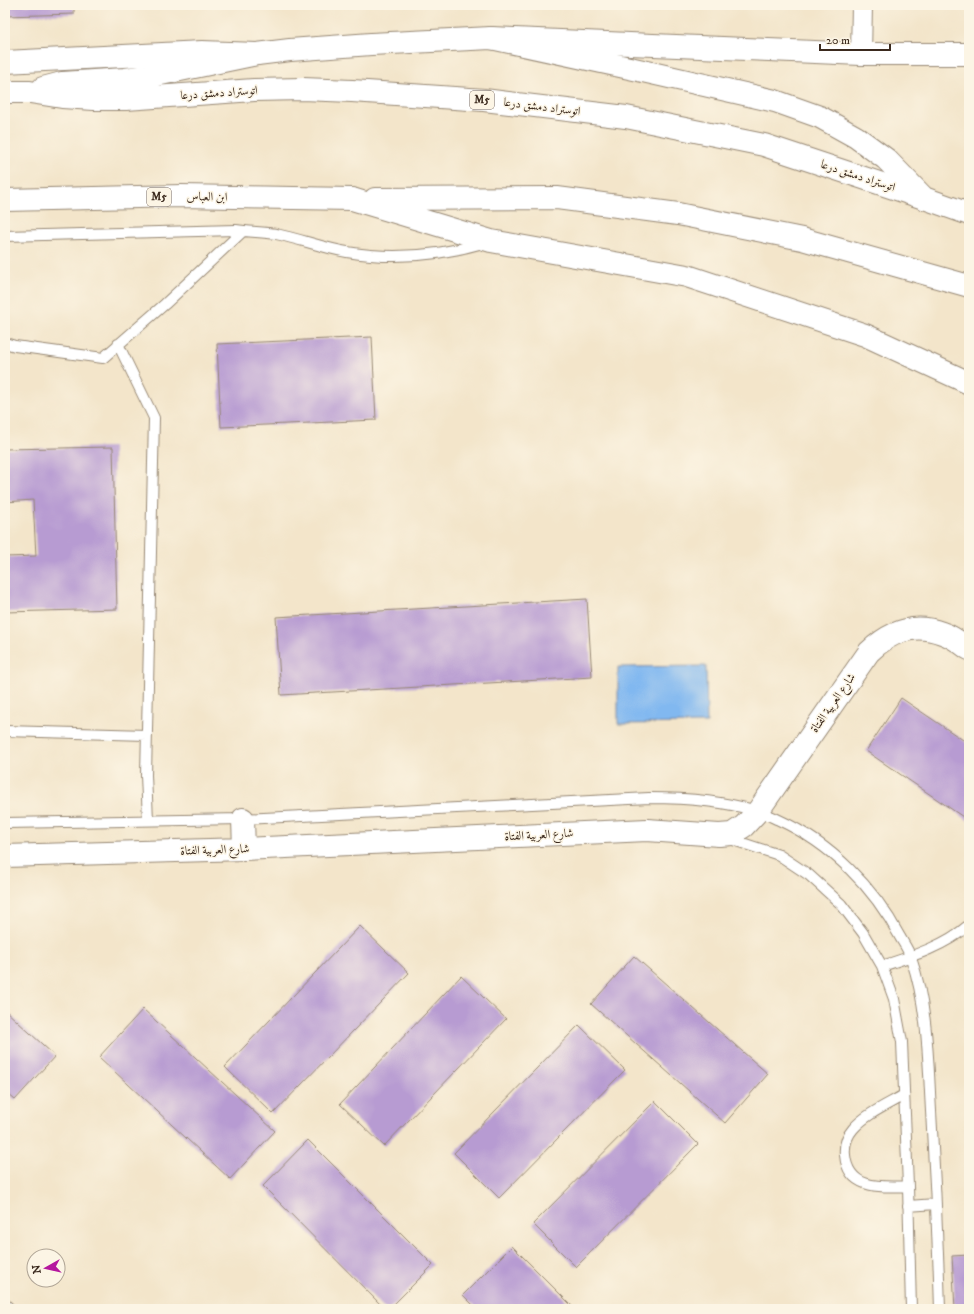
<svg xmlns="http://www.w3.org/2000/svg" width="974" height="1314" viewBox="0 0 974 1314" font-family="'IM FELL DW Pica',Amiri,serif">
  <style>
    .water { fill: #81b8f0; stroke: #5e7187 }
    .building { fill: #b79bd2 }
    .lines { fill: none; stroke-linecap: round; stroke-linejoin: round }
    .service-casing { stroke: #978874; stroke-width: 12 }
    .minor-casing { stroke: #978874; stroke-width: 22 }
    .tertiary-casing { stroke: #978874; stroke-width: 24 }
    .trunk-casing { stroke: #978874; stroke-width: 24 }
    .motorway-casing { stroke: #978874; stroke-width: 24 }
    .service { stroke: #fff; stroke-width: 10 }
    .minor { stroke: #fff; stroke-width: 20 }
    .tertiary { stroke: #fff; stroke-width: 22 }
    .trunk { stroke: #fff; stroke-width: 22 }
    .motorway { stroke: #fff; stroke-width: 22 }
    .labels { text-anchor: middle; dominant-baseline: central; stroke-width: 3; stroke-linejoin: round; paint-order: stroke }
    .shield { fill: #fcf5e5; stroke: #75675a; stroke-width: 1 }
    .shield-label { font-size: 11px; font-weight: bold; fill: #3b2a1e }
    .street-label { font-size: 12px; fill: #3b2a1e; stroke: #fcf5e5 }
  </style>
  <rect width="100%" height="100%" fill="#fcf5e5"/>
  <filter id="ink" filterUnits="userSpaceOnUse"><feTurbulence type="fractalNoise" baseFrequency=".025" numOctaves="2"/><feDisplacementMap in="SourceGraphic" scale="8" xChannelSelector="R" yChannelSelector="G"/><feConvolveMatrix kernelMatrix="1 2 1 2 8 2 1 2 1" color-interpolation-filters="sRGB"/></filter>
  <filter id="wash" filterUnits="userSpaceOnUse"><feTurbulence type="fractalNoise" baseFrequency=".012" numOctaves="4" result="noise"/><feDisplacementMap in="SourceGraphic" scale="16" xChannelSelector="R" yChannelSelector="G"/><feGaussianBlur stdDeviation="0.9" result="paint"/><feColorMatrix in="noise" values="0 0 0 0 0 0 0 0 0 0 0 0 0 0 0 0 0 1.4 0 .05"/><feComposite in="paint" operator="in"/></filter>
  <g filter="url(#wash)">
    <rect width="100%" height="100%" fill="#f3e5ca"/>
    <!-- water -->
    <path class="water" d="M706 666 707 723 618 724V667Z"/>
    <g id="blocks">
      <!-- building -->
      <path class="building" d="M5 5H74V14L5 16Z
        M372 337 376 420 221 427 217 344Z
        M113 447 117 609 5 612V557L36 556 33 500 5 502V449Z
        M587 599 592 677 281 695 276 617Z
        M901 698 969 744V821L866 751Z
        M360 926 409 973 273 1114 225 1067Z
        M634 956 768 1074 725 1123 591 1004Z
        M461 976 506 1019 384 1146 340 1104Z
        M143 1009 275 1131 230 1179 99 1057Z
        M5 1010 55 1056 15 1100 5 1091Z
        M579 1025 625 1070 499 1198 454 1153Z
        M655 1101 698 1144 576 1267 533 1224Z
        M308 1140 433 1265 389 1309H385L263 1186Z
        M512 1246 575 1309H477L463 1295Z
        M969 1255V1309H955L952 1256Z"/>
    </g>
  </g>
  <g filter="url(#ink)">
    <use href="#blocks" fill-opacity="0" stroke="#978874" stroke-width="1"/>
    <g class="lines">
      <!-- service casing -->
      <g class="service-casing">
        <path id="service" d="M5 236 236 230C249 232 263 232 276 234 300 239 323 248 347 252 393 260 438 256 483 243
          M5 343 15 346 103 358 165 304 243 231
          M118 344 154 418 146 775 148 820
          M5 731 147 735
          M5 823 243 819 649 798C685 798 723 801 757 811 765 813 772 817 779 820 831 844 874 887 900 937 904 944 909 951 911 958 928 1007 928 1060 931 1111 935 1177 938 1243 940 1309
          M727 838 779 855 809 875 841 904 863 933 882 966 894 999 902 1042 908 1186 911 1309
          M882 966C913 956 945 946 969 925
          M904 1095C887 1105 866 1114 853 1129 846 1137 844 1145 845 1155 848 1190 881 1187 908 1186
          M908 1206 936 1204
          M5 1304 10 1309"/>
      </g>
      <!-- minor casing -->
      <g class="minor-casing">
        <path id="minor" d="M861 54 862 5"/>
      </g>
      <!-- tertiary casing -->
      <g class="tertiary-casing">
        <path id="tertiary" d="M5 62 202 52 257 54 290 50 371 44 491 38 861 54H969
          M243 819 244 849
          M5 856 244 849 647 830 719 835 732 834 744 826 758 811 869 652C890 632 913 622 942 633 952 636 961 643 969 649"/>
      </g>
      <!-- trunk casing -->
      <g class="trunk-casing">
        <path id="trunk" d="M43 88 62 83 125 79 156 75 257 54
          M5 92H30L62 97 94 99H126L254 90 303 89 352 91 484 100 626 117 764 145 924 198
          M5 200 182 196 352 199"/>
      </g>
      <!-- motorway casing -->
      <g class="motorway-casing">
        <path id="motorway" d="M491 38 634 69 775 101 820 117 856 137 886 159 924 198 969 214
          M352 199 491 241 687 276 865 335 969 383
          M375 199 557 198 678 214 802 239 969 286"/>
      </g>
      <!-- service -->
      <use href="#service" class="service"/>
      <!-- minor -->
      <use href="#minor" class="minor"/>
      <!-- tertiary -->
      <use href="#tertiary" class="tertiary"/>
      <!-- trunk -->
      <use href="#trunk" class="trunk"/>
      <!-- motorway -->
      <use href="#motorway" class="motorway"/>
    </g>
  </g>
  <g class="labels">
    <!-- shield labels -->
    <g class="shield">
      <rect x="470" y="91" width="24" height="18" rx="3"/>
      <rect x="147" y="188" width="24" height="18" rx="3"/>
    </g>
    <g class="shield-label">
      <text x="482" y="100">M5</text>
      <text x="159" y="197">M5</text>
    </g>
    <!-- street labels -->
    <g class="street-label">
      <text transform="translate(219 93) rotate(-4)">اتوستراد دمشق درعا</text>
      <text transform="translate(542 107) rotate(7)">اتوستراد دمشق درعا</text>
      <text transform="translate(858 176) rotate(18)">اتوستراد دمشق درعا</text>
      <text transform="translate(207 197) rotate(1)">ابن العباس</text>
      <text transform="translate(833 703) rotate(-55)">شارع العربية الفتاة</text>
      <text transform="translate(539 835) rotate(-3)">شارع العربية الفتاة</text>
      <text transform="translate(215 850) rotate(-2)">شارع العربية الفتاة</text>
    </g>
  </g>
  <!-- margin -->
  <rect width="974" height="1314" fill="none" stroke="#fcf5e5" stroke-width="20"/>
  <!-- north arrow -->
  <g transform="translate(46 1268) rotate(262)"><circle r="19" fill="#fcf5e5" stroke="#afa495"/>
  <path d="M0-3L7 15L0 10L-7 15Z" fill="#b5179e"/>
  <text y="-6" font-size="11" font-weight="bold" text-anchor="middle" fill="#3b2a1e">N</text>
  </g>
  <!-- scale -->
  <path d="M820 44v6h70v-6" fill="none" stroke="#3b2a1e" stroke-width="2"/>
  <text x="826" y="44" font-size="12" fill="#3b2a1e" stroke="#fcf5e5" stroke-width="3" paint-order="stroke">20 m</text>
</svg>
